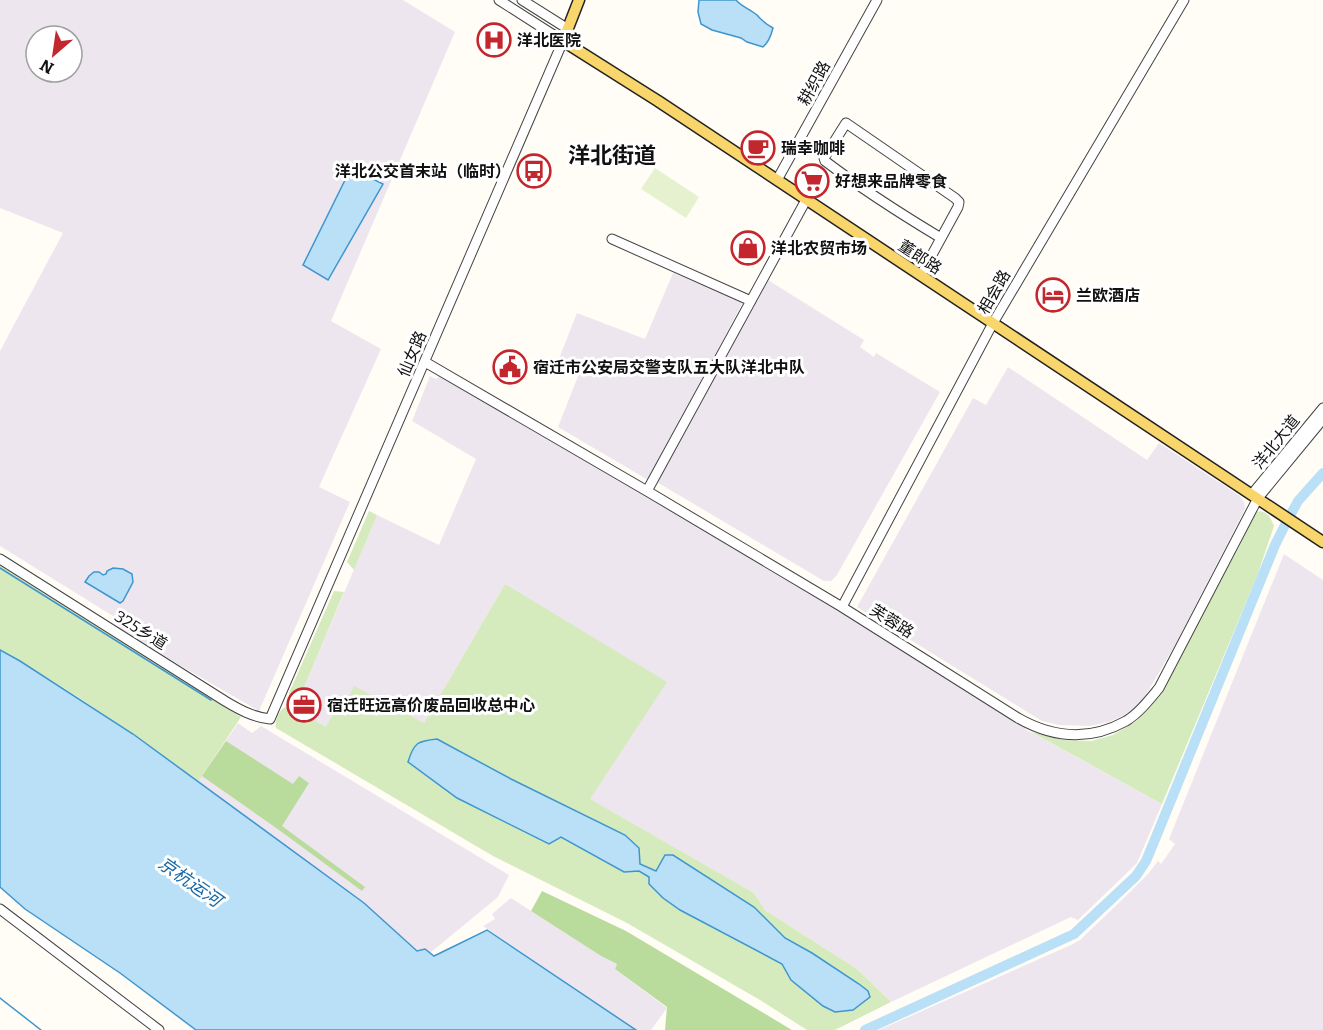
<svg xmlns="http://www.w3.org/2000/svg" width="1323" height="1030" viewBox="0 0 1323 1030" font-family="Bitter,'Noto Sans SC',serif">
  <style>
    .industrial { fill: #eee6ef; fill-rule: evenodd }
    .green { fill: #d5ebbd }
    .forest { fill: #b9dc9c }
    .pitch { fill: #e6f2cf }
    .water { fill: #b9e0f7; stroke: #3f96cf; stroke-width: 1.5 }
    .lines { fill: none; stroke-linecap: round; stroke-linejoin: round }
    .stream { stroke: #3f96cf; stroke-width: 1.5 }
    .river { stroke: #b9e0f7; stroke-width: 10 }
    .minor-casing { stroke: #444; stroke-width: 11 }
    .major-casing { stroke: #222; stroke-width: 13 }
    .minor { stroke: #fff; stroke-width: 9 }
    .major { stroke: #f9d66b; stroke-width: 10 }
    .labels { text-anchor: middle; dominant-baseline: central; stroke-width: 6; stroke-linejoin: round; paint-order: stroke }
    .poi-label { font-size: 16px; font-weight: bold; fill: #111; stroke: #fff; text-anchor: start }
    .street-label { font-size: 16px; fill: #111; stroke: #fff }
    .water-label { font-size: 18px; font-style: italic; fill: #1768a6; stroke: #fff }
    .district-label { font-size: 22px; font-weight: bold; fill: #111; stroke: #fff }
  </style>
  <rect width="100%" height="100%" fill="#fffdf5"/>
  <!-- industrial -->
  <path class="industrial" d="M0 0H403L455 32 331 321 381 349 319 487 350 502 259 711 117 629 121 621 0 546V351L63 233 0 208ZM36 36H72V72H36Z
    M673 273 743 302 648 480 558 427 580 371 558 361 577 313 645 339Z
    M768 280 864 340 860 347 874 357 876 353 940 392 837 575 831 581H824L655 481Z
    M1008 367 1147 460 1159 443 1240 496 1244 502 1245 507 1243 513 1174 647 1145 696 1138 706 1124 715 1109 722 1089 726 1059 725 1042 721 857 607 973 398 986 405Z
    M430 376 436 379 440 376 644 493 848 615 1027 725 1025 729 1162 804 1137 863 1078 920 1071 917 891 1002 857 969 765 910 754 893 589 799 505 584 388 785 289 723 377 515 439 545 476 459 412 421Z
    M1284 554 1323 580V1030H879L1071 945 1080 940 1130 892 1148 874 1158 861 1161 864 1175 844 1169 839Z
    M238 723 252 733 261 726 509 875 498 897 430 953 425 949 418 951 364 903 198 782Z
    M511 898 601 956 617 964 615 969 667 1008 651 1030H636L483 926 495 919 492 914Z"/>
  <!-- green -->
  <path class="green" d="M369 511 377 515 354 570 347 562Z
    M1260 511C1269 513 1271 519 1274 526L1257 576 1162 804 1031 732 1064 740 1091 741 1113 735 1135 722 1151 706 1163 691 1210 595 1237 551 1255 513Z
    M0 565 241 717 198 782C135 735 69 688 0 650Z
    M505 584 667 682 590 799 754 893 765 910 857 969 891 1002 835 1030H807L760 1000 627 923 493 856 276 728C274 722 279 710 285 707L295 710 326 727 337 707 346 702 354 686 424 723Z
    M334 591 344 592 298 702 289 697V693Z"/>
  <!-- forest -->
  <path class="forest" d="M226 741 293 784 299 776 309 783 282 826 365 887 362 891 279 830 202 776Z
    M542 891 626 931 792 1030H665L667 1007 615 969 617 964 601 956 531 911Z"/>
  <!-- pitch -->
  <path class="pitch" d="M655 168 699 197 686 218 641 189Z"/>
  <!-- water -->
  <path class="water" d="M699 0H736C742 7 750 9 757 15 762 21 766 24 773 28 771 36 769 42 763 47L747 42 741 38 712 30 701 24 698 12Z
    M351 168 383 184 328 280 303 265Z
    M113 568 123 569 132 574 133 582 123 601 120 603 85 582 89 576 94 572H99L103 575 106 574 107 571Z
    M0 650 20 661 133 734 364 903 417 951 425 949 434 956 487 930 636 1030H196L120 973 25 909 0 887Z
    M437 739 511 779 625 835 639 848 640 864 656 871 665 855H673L754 907 785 938 812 953 859 984 868 991 870 997 853 1010 835 1012 823 1006 791 980 782 964 680 910 663 898 649 884V877L639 871 624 872 561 837 549 844 457 798 408 762C414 742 418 741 437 739Z"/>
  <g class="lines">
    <!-- stream -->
    <path class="stream" d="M0 568 211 700
      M0 998 41 1030"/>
    <!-- river -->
    <path class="river" d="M1291 514 1298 501 1323 473
      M865 1030 1074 934 1136 876 1146 861 1158 832 1275 545 1286 523"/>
    <!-- minor casing -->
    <g class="minor-casing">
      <path id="minor" d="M522 0 568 29
        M777 180 877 0
        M612 239 751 301
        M921 275 958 207 959 202 955 198 846 123 824 158 825 161C862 189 901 214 941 238
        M425 362 647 491 842 607 1018 718C1053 738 1090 741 1126 721 1139 713 1149 700 1159 688L1258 498 1323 419
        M647 491 806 200
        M1252 494 1323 408
        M0 559 225 701C240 710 253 717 270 719L563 41 499 0
        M842 607 993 323 1184 0
        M0 909 159 1030"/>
    </g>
    <!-- major casing -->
    <g class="major-casing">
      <path id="major" d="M579 0 563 41 658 101 1323 542"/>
    </g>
    <!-- minor -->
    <use href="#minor" class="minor"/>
    <!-- major -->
    <use href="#major" class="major"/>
  </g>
  <!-- icons -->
  <defs>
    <g id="hospital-ring" transform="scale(1.725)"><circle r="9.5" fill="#fff" stroke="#c4262e" stroke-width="1.5"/><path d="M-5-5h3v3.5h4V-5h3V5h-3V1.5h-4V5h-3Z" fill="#c4262e"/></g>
    <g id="cafe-ring" transform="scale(1.725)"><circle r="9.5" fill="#fff" stroke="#c4262e" stroke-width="1.5"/><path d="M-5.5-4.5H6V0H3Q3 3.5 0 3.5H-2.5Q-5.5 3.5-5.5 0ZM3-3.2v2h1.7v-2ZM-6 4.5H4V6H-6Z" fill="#c4262e"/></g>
    <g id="bus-ring" transform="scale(1.725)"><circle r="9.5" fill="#fff" stroke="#c4262e" stroke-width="1.5"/><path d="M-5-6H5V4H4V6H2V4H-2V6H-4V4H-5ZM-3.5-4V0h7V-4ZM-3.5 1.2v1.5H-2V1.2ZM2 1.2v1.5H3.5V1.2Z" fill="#c4262e"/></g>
    <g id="supermarket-ring" transform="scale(1.725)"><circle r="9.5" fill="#fff" stroke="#c4262e" stroke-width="1.5"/><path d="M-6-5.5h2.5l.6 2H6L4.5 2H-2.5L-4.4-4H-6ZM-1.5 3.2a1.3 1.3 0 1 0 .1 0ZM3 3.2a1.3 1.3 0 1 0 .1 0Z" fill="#c4262e"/></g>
    <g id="shop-ring" transform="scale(1.725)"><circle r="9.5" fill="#fff" stroke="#c4262e" stroke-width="1.5"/><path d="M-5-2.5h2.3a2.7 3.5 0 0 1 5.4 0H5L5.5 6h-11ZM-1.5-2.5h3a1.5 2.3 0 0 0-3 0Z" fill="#c4262e"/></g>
    <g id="hotel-ring" transform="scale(1.725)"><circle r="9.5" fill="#fff" stroke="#c4262e" stroke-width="1.5"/><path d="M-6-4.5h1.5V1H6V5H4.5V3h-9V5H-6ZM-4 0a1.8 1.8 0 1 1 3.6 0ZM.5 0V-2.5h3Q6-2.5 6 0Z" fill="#c4262e"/></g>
    <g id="civic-ring" transform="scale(1.725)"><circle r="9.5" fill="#fff" stroke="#c4262e" stroke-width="1.5"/><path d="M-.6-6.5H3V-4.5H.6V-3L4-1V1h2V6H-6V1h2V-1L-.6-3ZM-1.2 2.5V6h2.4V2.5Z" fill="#c4262e"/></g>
    <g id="office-ring" transform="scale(1.725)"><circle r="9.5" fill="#fff" stroke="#c4262e" stroke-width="1.5"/><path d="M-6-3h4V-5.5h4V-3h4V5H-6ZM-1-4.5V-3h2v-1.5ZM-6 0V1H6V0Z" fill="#c4262e"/></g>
  </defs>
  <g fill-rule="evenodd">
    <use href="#hospital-ring" x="494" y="40"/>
    <use href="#cafe-ring" x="758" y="148"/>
    <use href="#bus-ring" x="534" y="171"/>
    <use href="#supermarket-ring" x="812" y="181"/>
    <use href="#shop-ring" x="748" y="248"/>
    <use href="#hotel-ring" x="1053" y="295"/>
    <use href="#civic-ring" x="510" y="367"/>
    <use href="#office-ring" x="304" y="705"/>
  </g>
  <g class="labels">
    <!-- poi labels -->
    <g class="poi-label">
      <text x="517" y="40">洋北医院</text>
      <text x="781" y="148">瑞幸咖啡</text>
      <text x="511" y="171" text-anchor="end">洋北公交首末站（临时）</text>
      <text x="835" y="181">好想来品牌零食</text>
      <text x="771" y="248">洋北农贸市场</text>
      <text x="1076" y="295">兰欧酒店</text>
      <text x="533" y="367">宿迁市公安局交警支队五大队洋北中队</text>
      <text x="327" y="705">宿迁旺远高价废品回收总中心</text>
    </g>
    <!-- street labels -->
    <g class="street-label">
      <text transform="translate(814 83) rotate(-61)">耕织路</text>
      <text transform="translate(920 257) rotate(33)">董郎路</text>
      <text transform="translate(994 292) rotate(-60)">相会路</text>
      <text transform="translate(412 354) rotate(-67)">仙女路</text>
      <text transform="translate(1276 442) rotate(-51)">洋北大道</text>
      <text transform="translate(892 621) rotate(32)">芙蓉路</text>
      <text transform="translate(141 630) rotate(32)">325乡道</text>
    </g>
    <!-- water labels -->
    <g class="water-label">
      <text transform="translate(190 882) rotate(35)">京杭运河</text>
    </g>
    <!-- district labels -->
    <g class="district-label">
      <text x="612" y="155">洋北街道</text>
    </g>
  </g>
  <!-- north arrow -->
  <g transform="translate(54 54) rotate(209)"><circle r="28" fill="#ffffff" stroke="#a0a0a0" stroke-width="1.5"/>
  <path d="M0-4.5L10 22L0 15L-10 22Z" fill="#c4262e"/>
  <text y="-9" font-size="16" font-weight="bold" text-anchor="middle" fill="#111111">N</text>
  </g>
</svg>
